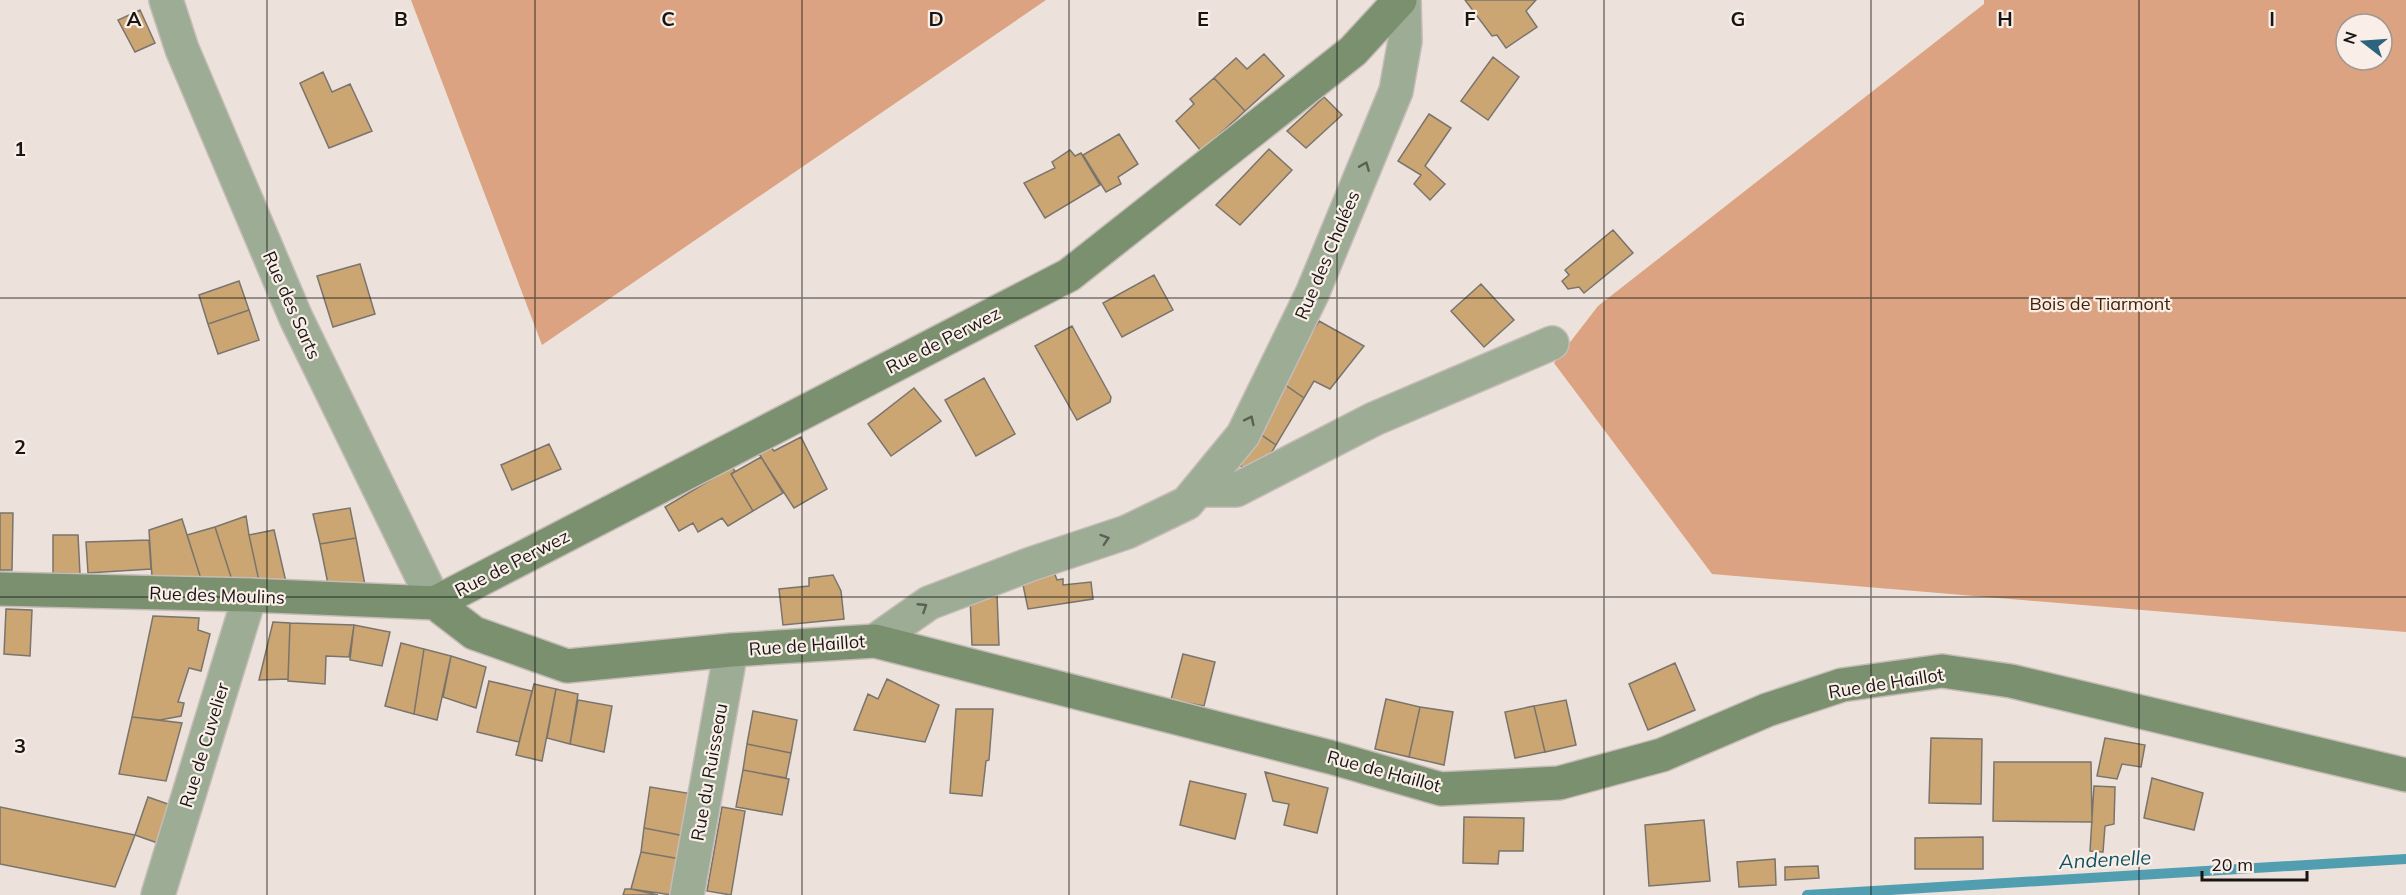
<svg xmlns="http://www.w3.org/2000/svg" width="2406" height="895" viewBox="0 0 2406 895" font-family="Mulish,sans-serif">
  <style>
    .forest { fill: #dba381; fill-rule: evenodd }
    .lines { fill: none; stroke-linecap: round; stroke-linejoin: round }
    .stream { stroke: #509eaf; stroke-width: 10 }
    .building { fill: #cba673; stroke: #7a746c; stroke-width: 1.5 }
    .street-casing { stroke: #c6bcb7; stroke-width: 36 }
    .secondary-casing { stroke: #c6bcb7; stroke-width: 36 }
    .street { stroke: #9dac95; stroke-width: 33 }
    .secondary { stroke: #7a906f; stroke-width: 33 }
    .oneway { stroke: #5a6054 }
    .grid { fill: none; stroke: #181513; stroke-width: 1.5; stroke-opacity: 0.55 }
    .labels { text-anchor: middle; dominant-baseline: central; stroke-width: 4.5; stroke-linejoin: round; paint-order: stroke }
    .street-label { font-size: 18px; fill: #181513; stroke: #f9efe8 }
    .park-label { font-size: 18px; fill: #442005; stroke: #f9efe8 }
    .water-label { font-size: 20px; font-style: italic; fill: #0f5360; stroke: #f9efe8 }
    .grid-label { font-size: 20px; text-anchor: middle; font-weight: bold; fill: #181513; stroke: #f9efe8; stroke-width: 4.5; stroke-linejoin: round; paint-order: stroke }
  </style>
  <rect width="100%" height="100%" fill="#ece1db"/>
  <!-- forest -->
  <path class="forest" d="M411 0H1046L542 345Z
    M1984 0H2406V632L1712 574 1554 363 1598 306 1984 4ZM2346 24H2382V60H2346Z"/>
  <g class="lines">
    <!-- stream -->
    <path class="stream" d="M1807 895 2406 859"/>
  </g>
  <!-- building -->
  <path class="building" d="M1465 0H1536L1526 11 1537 27 1506 48 1497 35 1492 36Z
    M140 10 155 43 135 52 118 20Z
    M1264 54 1284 76 1245 111 1214 78 1236 58 1247 69Z
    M1493 57 1519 77 1488 120 1461 101Z
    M323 72 332 92 350 84 372 131 329 148 300 83Z
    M1214 78 1245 111 1201 151 1176 121 1194 104 1190 99Z
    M1324 97 1342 115 1306 148 1287 131Z
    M1429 114 1451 128 1425 166 1445 184 1430 200 1414 184 1421 175 1398 161Z
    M1119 134 1138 164 1118 177 1121 184 1106 192 1083 155Z
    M1269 149 1292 170 1240 225 1216 205Z
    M1070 150 1075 156 1081 153 1100 185 1045 218 1024 183 1055 168 1052 162Z
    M1613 230 1633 253 1584 293 1579 287 1568 289 1562 281 1569 275 1565 270Z
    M360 264 375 314 333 327 317 276Z
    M1154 275 1173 310 1122 337 1103 303Z
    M239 281 249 310 208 324 199 295Z
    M1481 284 1514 320 1484 347 1451 311Z
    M249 310 259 340 218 354 208 324Z
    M1319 321 1364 346 1330 389 1314 381 1304 398 1281 382Z
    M1072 326 1111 397 1110 402 1077 420 1035 346Z
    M984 378 1015 434 976 456 945 400Z
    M1281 382 1304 398 1276 445 1253 429Z
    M914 388 941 421 891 456 868 424Z
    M1253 429 1276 445 1265 463 1249 473 1234 460Z
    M801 437 827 489 794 508 759 454 771 447 774 451Z
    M549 444 561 469 512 490 501 465Z
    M761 457 783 493 753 511 731 474Z
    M732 467 735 471 731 474 753 511 728 526 722 518 698 532 693 523 679 531 665 507Z
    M350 508 356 538 320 544 313 514Z
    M0 513H13L12 570H0Z
    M246 516 249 535 259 581 232 580 215 527Z
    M182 519 201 579 152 577 149 530Z
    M215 527 232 580 201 579 187 535Z
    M274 530 286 582 259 581 249 535Z
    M53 535H78L80 574 53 573Z
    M356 538 365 585 328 584 320 544Z
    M149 540 151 569 88 573 86 542Z
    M1054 572 1057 580 1063 579V585L1091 582 1093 599 1028 609 1022 580Z
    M833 575 841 591 844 619 783 625 779 589 809 586V578Z
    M997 595 999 645H972L970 596Z
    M6 609 32 610 30 656 4 654Z
    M153 616 199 618 198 630 210 634 201 671 189 668 178 702 184 703 181 716 160 720 132 717Z
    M273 622 290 623 288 679 259 680Z
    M290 623 354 625 349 657 326 656 325 684 288 681Z
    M354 625 390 632 382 666 350 660Z
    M401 643 424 649 414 714 385 706Z
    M424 649 451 656 437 720 414 714Z
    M1183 654 1215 662 1204 706 1171 700Z
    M451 656 486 667 476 708 443 697Z
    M1675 663 1695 710 1648 730 1629 684Z
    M887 679 939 705 925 742 854 730 868 694 878 699Z
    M489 681 532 691 519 742 477 732Z
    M534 684 556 689 542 761 516 755Z
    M556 689 578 694 570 744 547 738Z
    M1386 699 1420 707 1409 757 1375 749Z
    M578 700 612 706 604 752 570 744Z
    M1566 700 1576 745 1545 752 1534 706Z
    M1534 706 1545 752 1515 758 1505 712Z
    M1420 707 1453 712 1444 765 1409 757Z
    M956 709H993L989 760 986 761 982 796 950 793Z
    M753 711 797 720 791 753 747 744Z
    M132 717 182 723 166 781 119 774Z
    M1931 738 1982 739 1981 804 1929 803Z
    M2105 738 2145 745 2141 767 2122 764 2117 779 2097 776Z
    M747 744 791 753 786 778 743 770Z
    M1994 762H2091L2092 822 1993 821Z
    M743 770 789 779 782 815 736 807Z
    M1265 772 1328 788 1317 833 1284 825 1289 804 1273 801Z
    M2152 778 2203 793 2194 830 2144 818Z
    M1190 781 1246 794 1235 839 1180 825Z
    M2094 786 2115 787 2114 824 2105 826 2103 852 2090 851Z
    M650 787 693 794 685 836 644 828Z
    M148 797 179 808 166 846 135 835Z
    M0 807 135 835 115 887 0 864Z
    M722 807 745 811 731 895 707 891Z
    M1464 817 1524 818 1523 851H1499L1498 864 1463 863Z
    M1704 820 1710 881 1649 886 1645 825Z
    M644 828 685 836 680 859 641 852Z
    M1983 837V869H1915V838Z
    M641 852 680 859 672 895 631 889Z
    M1775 859 1776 885 1739 887 1737 862Z
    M1818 866 1819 878 1785 880V867Z
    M625 889H631L658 895H623Z"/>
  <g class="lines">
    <!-- street casing -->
    <g class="street-casing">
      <path id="street" d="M166 0 182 49 296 318 435 603
        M1198 490H1236L1374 419 1552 343
        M875 641 929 603 1031 564 1127 532 1187 503 1243 435 1312 294 1396 91 1405 41 1404 0
        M158 895 250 595
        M687 895 731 650"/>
    </g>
    <!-- secondary casing -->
    <g class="secondary-casing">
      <path id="secondary" d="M0 589 250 595 435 603
        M435 603 474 633 567 666 731 650 875 641 1330 757 1441 789 1559 783 1662 755 1767 710 1842 685 1942 671 2011 681 2406 775
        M435 603 1069 275 1353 51 1400 0"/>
    </g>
    <!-- street -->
    <use href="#street" class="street"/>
    <!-- secondary -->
    <use href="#secondary" class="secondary"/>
  </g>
  <!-- one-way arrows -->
  <defs><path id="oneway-chevron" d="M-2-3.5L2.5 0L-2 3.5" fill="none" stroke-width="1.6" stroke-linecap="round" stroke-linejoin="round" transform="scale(1.5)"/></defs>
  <g class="oneway">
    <use href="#oneway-chevron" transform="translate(1365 166) rotate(-68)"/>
    <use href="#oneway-chevron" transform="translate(1250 420) rotate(-64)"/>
    <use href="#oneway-chevron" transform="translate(1105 539) rotate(-18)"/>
    <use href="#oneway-chevron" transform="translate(923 607) rotate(-33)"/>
  </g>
  <!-- grid -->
  <path class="grid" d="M267 0V895M535 0V895M802 0V895M1069 0V895M1337 0V895M1604 0V895M1871 0V895M2139 0V895M0 298H2406M0 597H2406"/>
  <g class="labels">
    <!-- street labels -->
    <g class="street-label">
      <text transform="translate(1327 255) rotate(-67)">Rue des Chalées</text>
      <text transform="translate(292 305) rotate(66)">Rue des Sarts</text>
      <text transform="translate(943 340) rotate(-27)">Rue de Perwez</text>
      <text transform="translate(512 563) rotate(-27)">Rue de Perwez</text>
      <text transform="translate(217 595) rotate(2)">Rue des Moulins</text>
      <text transform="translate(807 645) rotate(-4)">Rue de Haillot</text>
      <text transform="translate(1886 683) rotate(-9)">Rue de Haillot</text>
      <text transform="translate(204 745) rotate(-73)">Rue de Cuvelier</text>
      <text transform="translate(1384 771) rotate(15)">Rue de Haillot</text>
      <text transform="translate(709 772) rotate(-80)">Rue du Ruisseau</text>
    </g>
    <!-- park labels -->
    <g class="park-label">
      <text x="2100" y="303">Bois de Tiarmont</text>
    </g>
    <!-- water labels -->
    <g class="water-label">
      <text transform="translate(2105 859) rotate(-3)">Andenelle</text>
    </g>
  </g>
  <g class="grid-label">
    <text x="134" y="26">A</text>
    <text x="401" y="26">B</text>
    <text x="668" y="26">C</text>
    <text x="936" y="26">D</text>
    <text x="1203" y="26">E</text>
    <text x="1470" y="26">F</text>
    <text x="1738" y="26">G</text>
    <text x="2005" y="26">H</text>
    <text x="2272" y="26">I</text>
    <text x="20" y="156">1</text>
    <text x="20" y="454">2</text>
    <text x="20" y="753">3</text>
  </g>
  <!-- north arrow -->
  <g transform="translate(2364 42) rotate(287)"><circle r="28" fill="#f9efe8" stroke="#9f9893" stroke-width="1.5"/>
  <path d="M0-4.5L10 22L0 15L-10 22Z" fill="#2c637e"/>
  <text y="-9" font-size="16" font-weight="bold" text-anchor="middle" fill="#181513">N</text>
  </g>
  <!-- scale -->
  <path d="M2202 871v9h105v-9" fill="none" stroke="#181513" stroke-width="3"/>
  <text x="2211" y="871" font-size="18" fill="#181513" stroke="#f9efe8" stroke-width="4.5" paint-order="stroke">20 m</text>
</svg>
